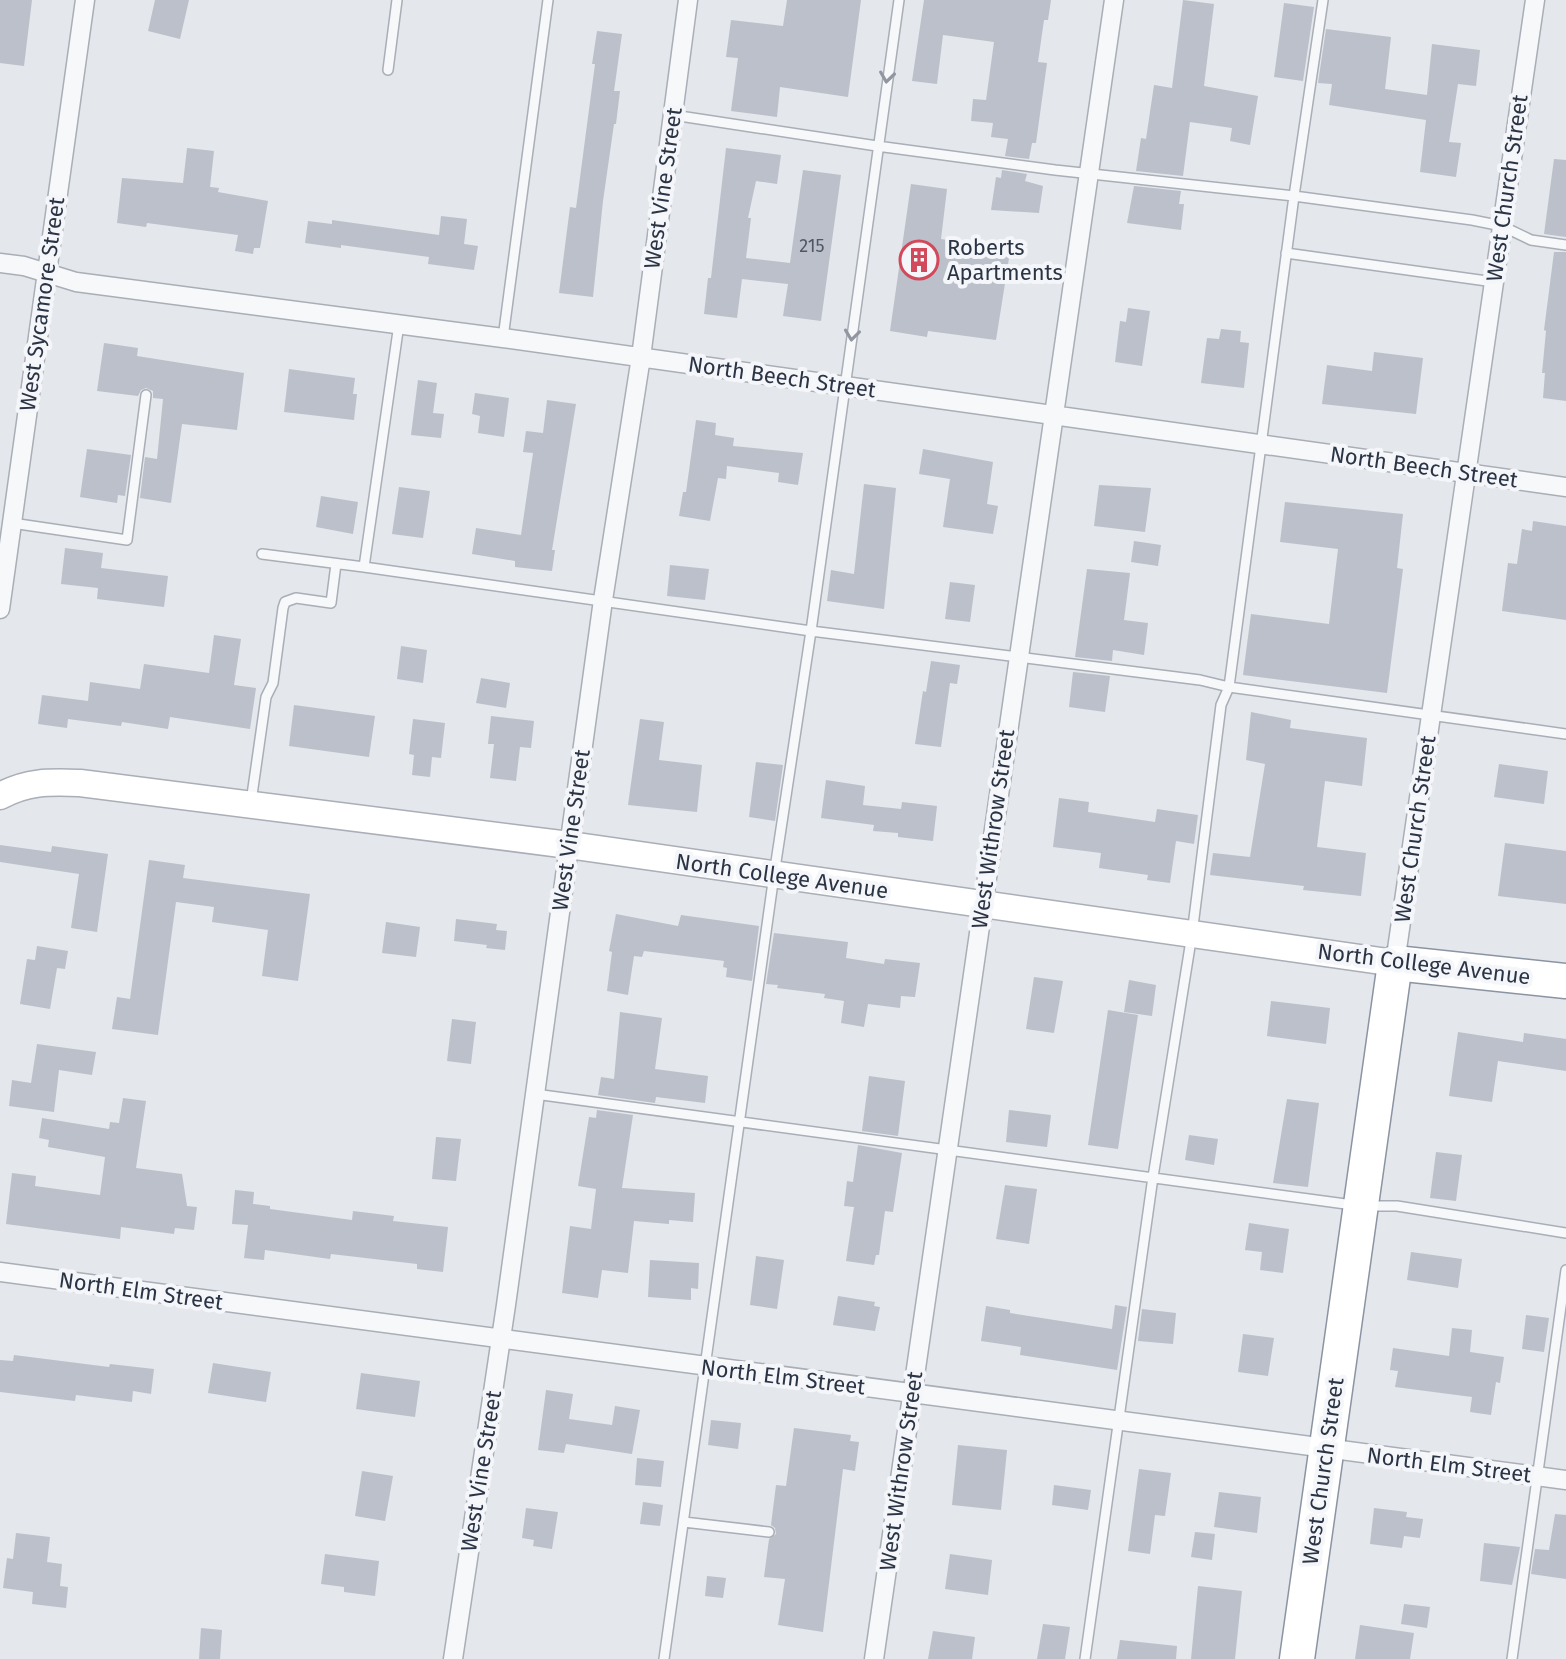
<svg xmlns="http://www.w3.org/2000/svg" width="1566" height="1659" viewBox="0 0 1566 1659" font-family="'Fira Sans',sans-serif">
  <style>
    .building { fill: #bbc0ca }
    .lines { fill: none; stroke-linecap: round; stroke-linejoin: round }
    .lane-casing { stroke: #a9aeb7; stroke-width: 12 }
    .street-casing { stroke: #a9aeb7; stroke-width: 21 }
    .secondary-casing { stroke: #a9aeb7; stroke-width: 29 }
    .highway-casing { stroke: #8b94a3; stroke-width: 37 }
    .lane { stroke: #f7f8fa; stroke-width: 9 }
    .street { stroke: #f7f8fa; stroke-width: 18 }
    .secondary { stroke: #fff; stroke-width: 26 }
    .highway { stroke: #fff; stroke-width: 34 }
    .oneway { stroke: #9196a0 }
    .labels { text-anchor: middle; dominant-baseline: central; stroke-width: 8; stroke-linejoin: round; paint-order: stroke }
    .number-label { font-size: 18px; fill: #4f5766 }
    .street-label { font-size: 22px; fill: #2b3445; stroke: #f4f6f9 }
    .poi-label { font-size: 22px; fill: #2b3445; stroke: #f4f6f9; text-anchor: start }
  </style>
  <rect width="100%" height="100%" fill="#e4e7ec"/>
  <!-- building -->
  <path class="building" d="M0 0H32L24 66 0 63Z
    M155 0H189L180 39 148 31Z
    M787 0H861L848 97 780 87 777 117 731 111 738 58 726 57 731 20 783 26Z
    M924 0H1051L1048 20H1044L1038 62 1047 63 1036 143H1032L1029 159 1005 156 1008 139 991 137 993 123 971 121 973 99 986 100 994 42 943 35 937 84 912 81Z
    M1183 0 1214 4 1204 86 1258 96 1250 145 1230 141 1232 128 1190 122 1183 176 1136 171 1141 138 1146 139 1154 85 1172 88Z
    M1284 3 1314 7 1303 81 1274 77Z
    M1326 29 1391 37 1385 89 1427 95 1432 44 1480 50 1476 86 1458 84 1449 142 1461 143 1456 177 1420 172 1426 120 1329 105 1332 84 1318 83Z
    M597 31 622 34 614 91H620L616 124H614L603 201 593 297 559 293 570 207 576 208 595 64H592Z
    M187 148 214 151 210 187 219 188 218 192 268 201 260 248H254L253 254 235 251 238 235 147 223 146 227 117 223 122 178 183 183Z
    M726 148 781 155 777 184 756 181 748 218H751L746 258 790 263 803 170 841 175 821 321 783 316 788 284 742 279 737 318 704 314 708 278H711Z
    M1554 159 1566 160V237L1544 234Z
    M1002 170 1027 174 1025 181 1043 186 1039 213 991 210 996 177 1001 178Z
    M911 184 947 189 941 239 1005 249V251L1010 252 996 340 928 331 927 337 890 331Z
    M1134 186 1181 191 1179 204H1184L1181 230 1127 223Z
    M441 216 467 219 464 244 478 246 474 270 428 264 429 257 341 245V248L305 243 308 221 332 224V220L439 235Z
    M1554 252H1566V401L1543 398 1545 373H1542L1546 331 1544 330Z
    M1128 308 1150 311 1142 366 1115 362 1120 321 1126 322Z
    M1221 329 1241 331 1240 342 1249 343 1244 388 1201 383 1207 338 1219 339Z
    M104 343 138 348 137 356 244 373 237 430 182 424 171 503 140 498 145 457 157 459 163 399 153 398V391L146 388 141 390 138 396 97 391Z
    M1374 352 1423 358 1416 414 1322 404 1327 365 1372 371Z
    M289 369 355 378 353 394H357L354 420 284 412Z
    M418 380 437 383 433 413 444 414 441 438 411 435Z
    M475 393 509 398 504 437 478 433 480 416 472 414Z
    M547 400 576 404 552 550H555L552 571 515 567V561L472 554 476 528 521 535 533 453 523 452 526 431 543 433Z
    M696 420 716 423 715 435 734 438 733 446 803 453 798 485 778 482 779 473 727 466 726 479 718 478 710 521 679 516 683 492H686Z
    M87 449 131 455 125 496 118 495 117 503 80 497Z
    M923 449 993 462 987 504 998 506 993 534 943 527 950 479 919 474Z
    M864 484 896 488 884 609 827 601 831 570 854 574Z
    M1099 485 1151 488 1145 532 1094 526Z
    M399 487 430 491 423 538 392 534Z
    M321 496 358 502 353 534 316 527Z
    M1285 502 1403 514 1397 568 1403 569 1387 693 1243 675 1251 614 1329 624 1338 549 1280 542Z
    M1533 521 1566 526V620L1502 611 1508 563 1517 564 1522 529 1532 531Z
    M1134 541 1161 545 1158 566 1131 562Z
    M65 548 103 553 101 568 168 576 164 607 97 599 98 588 61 584Z
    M670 565 709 569 705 600 667 596Z
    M1087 569 1130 573 1124 620 1148 623 1144 655 1113 650 1112 661 1075 657Z
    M950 582 975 585 970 622 945 619Z
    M214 635 241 639 234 685 256 688 250 729 170 717 168 729 122 722 121 726 68 719 67 728 38 724 42 695 88 701 90 682 140 689 144 664 209 673Z
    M401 646 427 650 423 683 397 679Z
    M931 661 960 665 957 684 950 683 941 747 915 744 923 691 926 692Z
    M1073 672 1110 676 1105 712 1069 707Z
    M481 678 510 683 506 708 476 703Z
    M294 705 375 716 369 757 289 746Z
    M1251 712 1291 720 1290 728 1367 738 1362 786 1325 781 1317 847 1366 853 1361 896 1303 890 1304 886 1210 875 1213 853 1250 857 1265 764 1246 760Z
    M491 716 534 721 531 748 520 747 516 781 490 778 494 744H488Z
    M413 719 445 723 441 758 432 757 430 777 412 775 414 755 409 754Z
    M640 719 664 722 659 760 702 765 697 812 628 805Z
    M756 762 783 765 775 821 749 817Z
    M1499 764 1548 771 1544 804 1494 797Z
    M826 780 865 786 863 805 901 809 902 802 937 806 933 841 898 837V833L873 831 874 825 821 818Z
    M1059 798 1089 802 1088 812 1155 822 1157 809 1198 815 1194 844 1176 841 1170 883 1147 880 1148 875 1099 868 1101 853 1053 847Z
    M1505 843 1566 851V904L1498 896Z
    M0 845 51 852 52 846 108 854 97 932 71 928 79 874 0 862Z
    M149 860 185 865 183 878 310 894 298 981 262 976 268 930 212 922 214 907 176 902 158 1035 112 1029 117 997 130 999Z
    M616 914 678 926 681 915 759 926 752 981 726 977 727 968 723 967 724 961 644 951 642 957 634 956 628 995 607 991 612 952 609 951Z
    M456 919 497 924 496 930 507 931 505 950 486 948 487 945 454 941Z
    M386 922 420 927 416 957 382 953Z
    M774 933 848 942 846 958 884 964 885 959 920 963 915 997 901 996 900 1008 868 1004 864 1027 841 1023 844 1001 824 998 825 994 777 988 778 985 766 984Z
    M37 946 68 951 65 969 57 968 50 1009 20 1004 27 959 35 960Z
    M1034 977 1063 981 1054 1033 1026 1029Z
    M1129 980 1156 985 1152 1016 1124 1012Z
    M1271 1001 1330 1008 1326 1044 1267 1036Z
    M1108 1010 1138 1015 1118 1149 1088 1145Z
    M620 1012 662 1018 655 1069 708 1076 705 1103 656 1097 655 1103 598 1095 601 1077 614 1079Z
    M452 1019 476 1022 471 1064 447 1061Z
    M1458 1032 1523 1042 1524 1033 1566 1039V1071L1498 1061 1492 1102 1449 1096Z
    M37 1044 96 1052 92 1075 59 1070 54 1112 9 1106 12 1080 31 1083Z
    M869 1076 905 1081 898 1136 862 1131Z
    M123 1098 146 1101 136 1168 182 1174 187 1206 197 1207 194 1230 175 1228 174 1234 121 1227 120 1239 6 1224 12 1173 36 1176 35 1186 100 1195 105 1157 48 1147 49 1140 39 1138 42 1118 109 1129 110 1122 119 1123Z
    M1287 1099 1319 1103 1308 1187 1273 1183Z
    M597 1110 633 1115 622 1188 695 1193 693 1222 669 1220V1224L634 1221 628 1273 602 1270 598 1298 562 1293 570 1226 591 1229 596 1189 578 1186 589 1117 596 1118Z
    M1009 1110 1051 1115 1047 1147 1006 1142Z
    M1189 1135 1218 1139 1214 1165 1185 1160Z
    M436 1137 461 1139 456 1181 432 1179Z
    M858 1145 902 1153 893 1212 885 1211 879 1255H876L874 1265 846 1261 854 1207 844 1206 847 1181 853 1182Z
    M1436 1152 1462 1155 1456 1201 1430 1198Z
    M1005 1185 1037 1189 1029 1244 996 1239Z
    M235 1190 254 1192 253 1204 270 1206V1209L352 1220 353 1211 394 1216 393 1221 448 1227 443 1272 417 1269V1264L331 1254 330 1259 265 1250 264 1260 244 1258 248 1225 232 1224Z
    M1249 1223 1289 1229 1283 1273 1260 1270 1262 1252 1245 1250Z
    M1411 1252 1462 1259 1458 1288 1407 1280Z
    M756 1256 784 1260 777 1309 750 1305Z
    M650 1260 699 1263 698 1289 691 1288V1300L648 1297Z
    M838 1296 875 1302 874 1306 880 1307 875 1331 833 1325Z
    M1115 1305 1127 1307 1117 1370 1020 1355 1021 1347 981 1341 986 1306 1010 1310V1313L1112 1329Z
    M1142 1309 1176 1313 1173 1344 1138 1341Z
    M1526 1315 1549 1318 1544 1352 1522 1349Z
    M1452 1328 1472 1330 1470 1352 1504 1357 1500 1383 1496 1382 1491 1415 1470 1412 1472 1397 1395 1387 1398 1371 1390 1370 1393 1348 1449 1356Z
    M1243 1334 1274 1338 1268 1376 1238 1372Z
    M14 1355 109 1367 110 1364 154 1369 151 1394 133 1391 132 1402 76 1395 75 1401 0 1392V1360L13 1361Z
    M213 1363 271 1372 266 1402 208 1393Z
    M361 1373 420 1381 415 1417 356 1409Z
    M546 1390 573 1394 569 1419 612 1425 615 1406 640 1410 632 1454 566 1444 564 1453 538 1450Z
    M711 1420 741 1423 738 1449 708 1445Z
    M794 1428 851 1435 850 1441 859 1442 855 1471 843 1469 823 1632 778 1625 785 1579 764 1577 769 1539 776 1534 775 1528 771 1525 776 1485 786 1486Z
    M958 1445 1007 1450 1001 1510 952 1505Z
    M637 1458 664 1461 661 1487 635 1485Z
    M1139 1469 1171 1473 1165 1516 1155 1515 1150 1554 1128 1551Z
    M362 1471 393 1476 385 1521 355 1516Z
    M1054 1485 1091 1490 1088 1510 1052 1505Z
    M1219 1492 1261 1497 1257 1533 1214 1527Z
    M643 1502 663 1505 660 1526 640 1524Z
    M526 1508 558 1512 552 1549 533 1546 534 1540 522 1538Z
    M1374 1508 1407 1512 1406 1517 1423 1519 1420 1538 1404 1536 1402 1548 1370 1544Z
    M1555 1514 1566 1515V1579L1531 1574 1535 1549 1549 1550Z
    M1195 1532 1215 1534 1212 1560 1191 1557Z
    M16 1533 50 1537 47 1562 62 1564 60 1586 68 1587 66 1608 32 1604 33 1592 3 1588 7 1558 13 1559Z
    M1484 1543 1520 1547 1512 1585 1480 1581Z
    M325 1554 379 1561 375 1596 344 1592V1587L321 1584Z
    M950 1554 992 1560 988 1595 945 1589Z
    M707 1576 726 1578 723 1598 705 1596Z
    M1198 1586 1242 1591 1235 1659H1191Z
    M1404 1604 1430 1607 1427 1628 1401 1624Z
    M1043 1624 1070 1627 1065 1659H1037Z
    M1360 1625 1414 1633 1410 1659H1355Z
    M201 1628 222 1630 220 1659H199Z
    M933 1631 975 1637 972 1659H928Z
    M1120 1640 1177 1646 1176 1659H1117Z"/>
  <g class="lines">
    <!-- lane casing -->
    <g class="lane-casing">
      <path id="lane" d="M388 70 397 0
        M673 115 877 146 1055 170 1294 196 1472 220 1502 226 1531 240 1566 245
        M1286 253 1494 282
        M399 324 364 567 811 631 1200 680 1229 687 1566 734
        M503 338 548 0
        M12 523 127 540 146 395
        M262 554 364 567
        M251 802 266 697 273 683 283 608 285 602 296 598 331 603 336 564
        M535 1094 1353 1205
        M1367 1206H1397L1566 1233
        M684 1522 769 1532
        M664 1659 774 875 811 631 899 0
        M1085 1659 1153 1177 1192 934 1221 705 1229 687 1294 196 1323 0
        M1512 1659 1566 1270"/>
    </g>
    <!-- street casing -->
    <g class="street-casing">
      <path id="street" d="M0 263 24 266 76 282 503 338 1566 487
        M0 609 85 0
        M1395 963 1535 0
        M0 1272 1566 1480
        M453 1659 506 1305 603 600 641 357 688 0
        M874 1659 1114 0"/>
    </g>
    <!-- secondary casing -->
    <g class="secondary-casing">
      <path id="secondary" d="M0 796C28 781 49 782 80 783L569 845 1395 963"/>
    </g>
    <!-- highway casing -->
    <g class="highway-casing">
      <path id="highway" d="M1297 1659 1395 963 1566 981"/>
    </g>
    <!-- lane -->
    <use href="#lane" class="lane"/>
    <!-- street -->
    <use href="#street" class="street"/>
    <!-- secondary -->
    <use href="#secondary" class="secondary"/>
    <!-- highway -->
    <use href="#highway" class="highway"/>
  </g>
  <!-- one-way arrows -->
  <defs><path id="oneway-chevron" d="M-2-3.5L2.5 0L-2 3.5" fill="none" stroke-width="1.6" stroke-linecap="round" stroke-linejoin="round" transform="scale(2)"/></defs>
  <g class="oneway">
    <use href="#oneway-chevron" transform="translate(887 77) rotate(98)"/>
    <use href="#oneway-chevron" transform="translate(852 335) rotate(97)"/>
  </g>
  <!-- icons -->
  <defs>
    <g id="building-ring" transform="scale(2)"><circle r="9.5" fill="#f4f6f9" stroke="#d1495b" stroke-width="1.5"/><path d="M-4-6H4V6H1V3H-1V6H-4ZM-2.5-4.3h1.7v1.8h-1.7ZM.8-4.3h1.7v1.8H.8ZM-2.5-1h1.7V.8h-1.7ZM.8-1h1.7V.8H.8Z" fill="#d1495b"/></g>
  </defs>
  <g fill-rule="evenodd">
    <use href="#building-ring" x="919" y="260"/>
  </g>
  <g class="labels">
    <!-- number labels -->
    <g class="number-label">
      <text x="812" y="246">215</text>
    </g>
    <!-- street labels -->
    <g class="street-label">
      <text transform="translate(663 188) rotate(-82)">West Vine Street</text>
      <text transform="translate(1507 188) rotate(-82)">West Church Street</text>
      <text transform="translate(42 304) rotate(-82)">West Sycamore Street</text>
      <text transform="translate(782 377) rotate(8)">North Beech Street</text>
      <text transform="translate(1424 467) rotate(8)">North Beech Street</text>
      <text transform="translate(993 829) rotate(-82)">West Withrow Street</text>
      <text transform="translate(1415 829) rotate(-82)">West Church Street</text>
      <text transform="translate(571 830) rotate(-82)">West Vine Street</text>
      <text transform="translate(782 876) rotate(8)">North College Avenue</text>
      <text transform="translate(1424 964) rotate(7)">North College Avenue</text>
      <text transform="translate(141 1291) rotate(8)">North Elm Street</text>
      <text transform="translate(783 1377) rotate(7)">North Elm Street</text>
      <text transform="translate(1449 1465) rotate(7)">North Elm Street</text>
      <text transform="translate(481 1471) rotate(-81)">West Vine Street</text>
      <text transform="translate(901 1471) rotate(-82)">West Withrow Street</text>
      <text transform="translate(1323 1471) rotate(-82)">West Church Street</text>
    </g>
    <!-- poi labels -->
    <g class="poi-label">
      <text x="947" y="247">Roberts<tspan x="947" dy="25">Apartments</tspan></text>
    </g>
  </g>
</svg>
